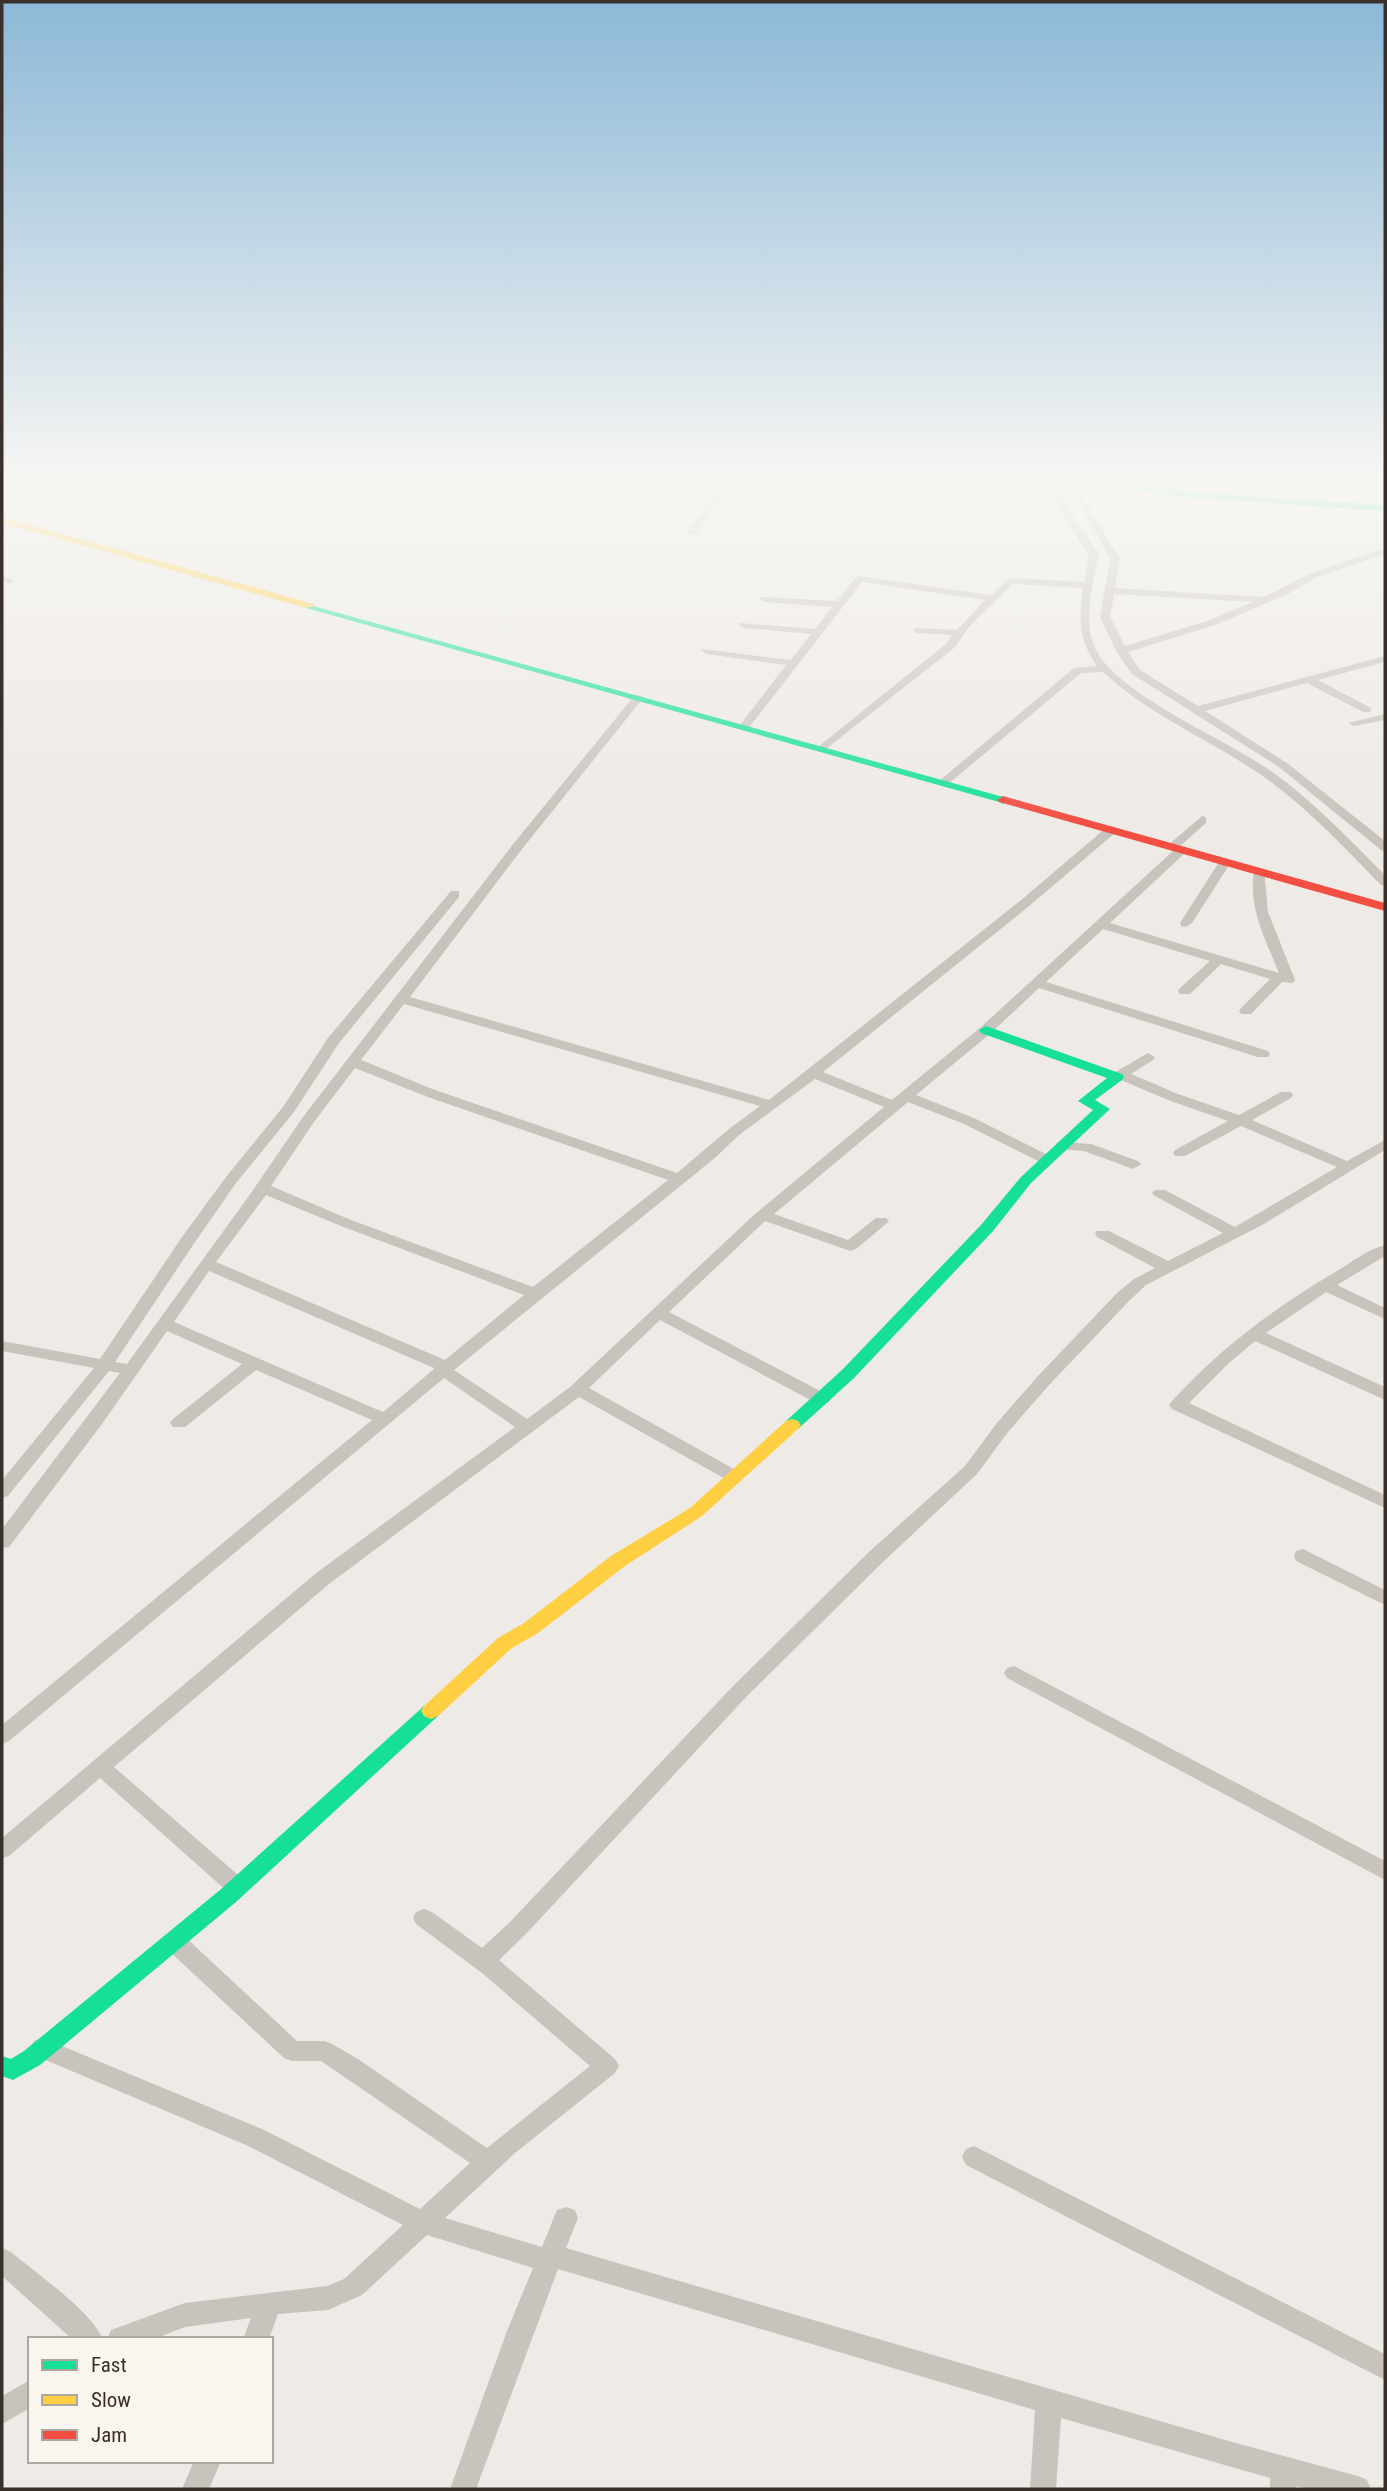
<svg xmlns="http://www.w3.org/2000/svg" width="1387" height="2491" viewBox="0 0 1387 2491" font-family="'Roboto Condensed',sans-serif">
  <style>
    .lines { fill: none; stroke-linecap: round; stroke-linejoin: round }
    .street { fill: #c8c3bd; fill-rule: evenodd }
    .fast { fill: #16e098; fill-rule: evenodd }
    .slow { fill: #ffcf43; fill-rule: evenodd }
    .jam { fill: #f24e42; fill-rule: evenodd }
  </style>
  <rect width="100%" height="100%" fill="#eeeae5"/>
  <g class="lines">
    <!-- street -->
    <path class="street" d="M726 478H735L694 535H688L686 533Z
      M1033 478H1042L1063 500 1099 555C1093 583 1082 623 1096 650 1120 696 1226 739 1271 771 1313 801 1349 839 1385 875V886L1381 885C1342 845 1303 803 1257 772 1206 738 1148 714 1103 672L1081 673 947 785H939V781L1074 668 1097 666C1078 639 1079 620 1083 588L1013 584 969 627 954 648 822 752 816 749 818 747 946 644 952 635 918 633 914 632V628L957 630 985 600 862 582 748 729H740V725L786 665 707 654 702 651 703 649 791 660 811 634 744 628 739 625 740 623 815 629 832 607 765 602 760 599 761 597 837 601 856 577 859 576 991 595 1011 578 1084 582 1089 555 1056 504Z
      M1066 478 1073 480 1120 559 1115 588 1264 597 1311 573 1385 548V554L1317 577 1288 594 1215 625 1128 652 1140 670 1198 706 1385 656V662L1318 680 1371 708V712H1363L1307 683 1205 711 1287 763 1385 841V851L1381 850 1279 767 1132 674 1116 651 1100 617 1110 559ZM1114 594 1253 602 1207 621 1125 646 1110 617Z
      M1239 478H1253L1197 497 1189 495Z
      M2 575 14 581 9 584 2 581Z
      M635 695 644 697 522 849 410 997 769 1100 1020 901 1107 827H1115V833L1028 907 823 1072 892 1100 981 1027 1174 850 1166 847 1202 816 1206 817V823L1179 847H1185V853L1110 923 1279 973C1266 940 1248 909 1254 872L1256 869H1264L1268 912 1295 980 1293 983 1282 982 1251 1014H1241L1239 1011 1241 1008 1270 979 1221 964 1190 994H1180L1178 991 1180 988 1210 961 1103 929 1046 982 1268 1051 1270 1054 1268 1057H1258L1039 988 991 1033 916 1095 974 1118 1052 1157 1054 1160 1052 1163H1042L964 1124 908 1102 774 1214 848 1240 876 1218H886L889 1221 886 1224 856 1249 850 1251 765 1221 669 1312 828 1395 831 1399 828 1403H816L660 1320 589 1388 741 1473 744 1477 741 1481H729L579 1397 329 1584 114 1767 245 1881 248 1887 245 1893 237 1896 229 1893 100 1778 9 1856 2 1858V1838L315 1574 515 1427 444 1378 9 1741 2 1744V1725L372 1420 256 1370 185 1427H173L170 1423 173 1419 242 1364 167 1331 102 1424 9 1547 2 1548V1529L120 1373 109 1371 8 1496 2 1498V1480L94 1368 2 1351V1341L100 1359 182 1237 226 1177 283 1107 328 1038 451 891H459V897L339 1043 294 1112 236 1183 195 1242 115 1362 127 1364 251 1193 303 1117 514 843ZM404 1004 760 1106 729 1129 677 1173 435 1090 361 1060ZM355 1068 425 1096 668 1180 533 1287 351 1220 271 1186 314 1122ZM815 1079 884 1107 755 1214 570 1387 527 1419 454 1370 716 1157 739 1135ZM266 1195 341 1226 524 1295 445 1360 216 1262ZM209 1271 434 1368V1369L383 1412 174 1322Z
      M1385 714V720L1354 726 1348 723Z
      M1225 858 1231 862 1192 923 1186 927 1181 926 1180 923 1219 862Z
      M1148 1053 1155 1057 1153 1060 1131 1074 1178 1094 1239 1115 1281 1092H1291L1293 1095 1291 1098 1252 1120 1347 1161 1385 1140V1150L1264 1224 1146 1285 1129 1301 1050 1384 1008 1432 977 1474 884 1561 748 1695 526 1934 499 1960 615 2059 619 2066 615 2073 515 2153 445 2218 542 2247 557 2210 566 2207 575 2210 578 2218 566 2248 1232 2442 1358 2476 1367 2480 1371 2489H1309L1296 2486V2489H1270V2478L1061 2418 1056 2489H1030L1035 2410 558 2269 476 2489H450L507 2331 533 2268 427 2235 362 2295 328 2310 278 2314 269 2339H243L251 2318 185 2327 154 2339H107L111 2330 185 2303 327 2286 344 2279 403 2225 246 2145 34 2055 31 2048 34 2041 42 2038 50 2041 262 2129 420 2209 470 2163 321 2061H292L284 2058 167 1949 164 1942 167 1935 175 1933 183 1935 297 2041H324L332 2044 358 2059 487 2148 590 2066 482 1973 416 1924 413 1918 416 1912 424 1909 432 1912 482 1948 510 1922 734 1685 870 1551 965 1466 996 1424 1038 1376 1117 1293 1134 1279 1155 1268 1097 1237 1095 1234 1097 1231H1109L1168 1261 1223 1233 1155 1196 1152 1193 1155 1190H1165L1235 1227 1337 1167 1241 1126 1185 1156H1175L1173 1153 1175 1150 1228 1121 1168 1100 1121 1080H1112L1110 1077 1112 1074Z
      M1062 1142 1091 1144 1138 1161 1141 1164 1133 1169 1084 1151 1057 1149 1055 1146 1057 1143Z
      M1385 1245V1256L1337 1285 1385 1308V1319L1326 1292 1266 1333 1385 1387V1400L1255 1341 1229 1363 1189 1403 1385 1495V1508L1172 1409 1169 1405 1172 1401C1220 1348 1276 1307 1337 1271 1352 1262 1368 1249 1385 1245Z
      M1303 1549 1385 1590V1605L1296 1561 1294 1556 1296 1551Z
      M1014 1666 1385 1861V1880L1007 1678 1004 1673 1007 1668Z
      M974 2146 1385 2354V2380L966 2165 962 2157 966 2149Z
      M2 2248 11 2252C36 2273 90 2310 103 2339H72L2 2276Z
      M30 2380V2408L2 2424V2396Z
      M194 2461H221L209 2489H182Z"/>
    <!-- fast -->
    <path class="fast" d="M1043 478H1073L1194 492 1385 505V511L1194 498Z
      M306 604 1007 798 1009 800 1003 804 999 802 306 608Z
      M986 1026 1122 1074 1124 1077 1122 1080 1095 1100 1110 1109 1031 1183 993 1231 854 1378 798 1429H786L783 1425 786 1421 842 1370 981 1225 1021 1177 1093 1110 1078 1101 1107 1078 981 1033 979 1030Z
      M431 1703 438 1706 441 1711 438 1716 236 1902 40 2065 13 2080 2 2076V2056L11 2059 24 2051 220 1890 424 1706Z"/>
    <!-- slow -->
    <path class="slow" d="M2 517 314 604 315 606 306 608 2 523Z
      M792 1419 798 1421 801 1425 798 1429 702 1516 625 1566 538 1633 512 1648 438 1716 431 1719 424 1716 421 1711 424 1706 498 1638 524 1623 611 1556 690 1508 786 1421Z"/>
    <!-- jam -->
    <path class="jam" d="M1003 796 1385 903V911L999 802 997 800Z"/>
  </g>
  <!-- sky -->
  <linearGradient id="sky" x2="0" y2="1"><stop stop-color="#8cb8d7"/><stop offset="0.58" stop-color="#f7f6f3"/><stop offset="1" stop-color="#f7f6f3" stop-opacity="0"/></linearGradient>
  <rect width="1387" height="827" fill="url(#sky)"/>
  <!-- border -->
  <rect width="1387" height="2491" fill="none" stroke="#39302b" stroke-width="7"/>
  <!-- legend -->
  <rect x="28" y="2337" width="245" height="126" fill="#faf5ee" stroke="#ada6a0" stroke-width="2"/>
  <rect x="42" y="2360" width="35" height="10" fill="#16e098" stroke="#ada6a0" stroke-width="2"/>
  <text x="91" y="2372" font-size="21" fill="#39302b">Fast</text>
  <rect x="42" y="2395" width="35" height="10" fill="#ffcf43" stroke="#ada6a0" stroke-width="2"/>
  <text x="91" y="2407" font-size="21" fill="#39302b">Slow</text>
  <rect x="42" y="2430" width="35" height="10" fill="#f24e42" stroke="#ada6a0" stroke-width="2"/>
  <text x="91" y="2442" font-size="21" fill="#39302b">Jam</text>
</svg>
